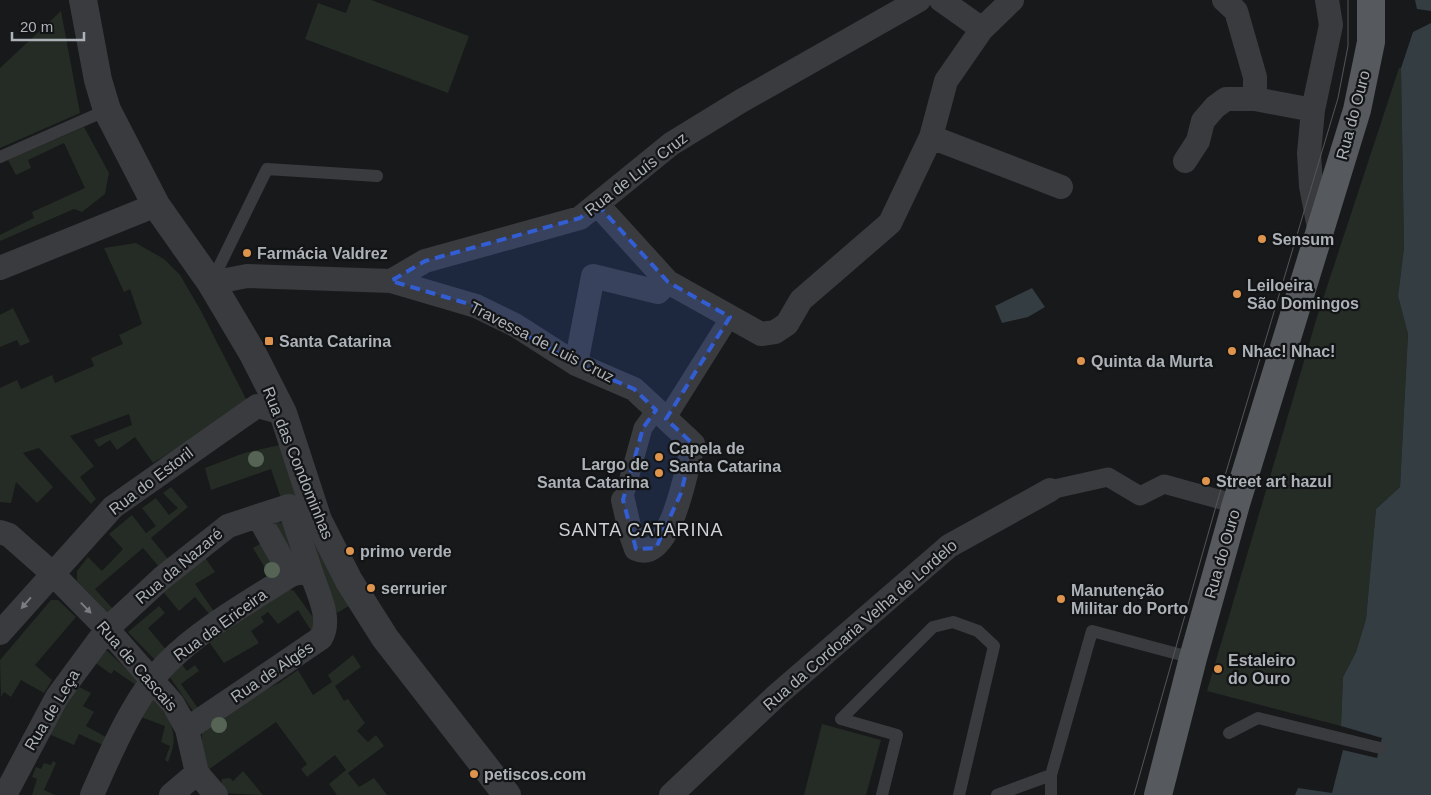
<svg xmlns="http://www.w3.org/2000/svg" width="1431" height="795" viewBox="0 0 1431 795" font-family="Helvetica,sans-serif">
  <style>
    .green { fill: #252c25 }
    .water { fill: #333d42 }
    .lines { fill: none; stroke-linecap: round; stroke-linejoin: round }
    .service { stroke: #3a3b3f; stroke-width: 12 }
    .pedestrian { stroke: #3a3b3f; stroke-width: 19 }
    .minor { stroke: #3a3b3f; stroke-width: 24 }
    .tertiary { stroke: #3a3b3f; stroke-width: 28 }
    .primary { stroke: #56595d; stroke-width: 28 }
    .tram { stroke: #535659; stroke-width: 1 }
    .tree { fill: #566455 }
    .oneway { fill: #797c82 }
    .marked { fill: #325dd3; fill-opacity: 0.2; stroke: #325dd3; stroke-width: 4; stroke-dasharray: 10 6; stroke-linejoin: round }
    .poi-dot { fill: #de944d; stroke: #131415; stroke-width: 2 }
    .labels { text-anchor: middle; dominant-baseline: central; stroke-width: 4.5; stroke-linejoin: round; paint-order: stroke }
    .street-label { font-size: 16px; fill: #acb2b8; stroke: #131415 }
    .poi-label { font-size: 16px; font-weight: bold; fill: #acb2b8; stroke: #131415; text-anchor: start }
    .neighbourhood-label { font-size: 18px; letter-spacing: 1px; fill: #cdd0d5; stroke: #131415 }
  </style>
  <rect width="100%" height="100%" fill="#18191a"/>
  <!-- green -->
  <path class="green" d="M351 0H371L469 36 448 93 305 39 318 3 346 13Z
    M61 11 80 113 0 148V68Z
    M1399 68H1401L1404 248 1398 296 1408 334 1400 487 1376 509 1366 619 1356 652 1343 677 1341 726 1207 691 1317 317Z
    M84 127 109 173 105 194 82 212 74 209 0 241V235L34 218 32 212 85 188 64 143 28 160 31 168 16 175 8 160Z
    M136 243 164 259 180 275 201 311 248 403 153 463 135 437 117 450 110 440 99 447 94 440 132 425 129 414 70 436 94 466 80 477 96 499 91 504 39 448 23 453 53 487 37 503 16 482 11 503 0 502V388L17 380 21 389 52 375 55 383 94 366 91 358 123 344 119 335 142 324 130 289 124 292 104 248Z
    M13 308 30 342 20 346 17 340 0 347V315Z
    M280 445 352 604 337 613 291 498H281L271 469 211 490 205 468 244 453Z
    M171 487 188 507 151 538 169 560 160 568 143 548 95 589 113 609 108 613 77 581V571L88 557 102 571 123 549 109 534 132 515 146 533 156 526 142 508 156 498 169 515 178 508 163 493Z
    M278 522 282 523 297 564 274 524Z
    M265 541 280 569 270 576 253 548Z
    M202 553 215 572 195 584 215 613 211 616 195 597 179 611 160 588Z
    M288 589 294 591 315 620 312 632 298 610 278 624 268 612 261 617 264 622 251 631 259 643 224 663 207 639Z
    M51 600H58L76 617 35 665 52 680 44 693 21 680 11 697 4 692 1 697 0 660Z
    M159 606 165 613 148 628 167 651 156 661 128 632Z
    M104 648 140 682 136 685 114 670 111 674 90 659Z
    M353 655 361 667 335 686 344 701 348 699 365 723 357 731 368 742 376 735 384 746 348 773 359 787 374 778 387 795H337L329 784 346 770 335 755 307 777 301 769 307 764 276 722 208 770 202 744V732L254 695 279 683 298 670 313 695 332 682 328 675Z
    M180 662 187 671 195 665 199 671 181 684 200 711H193L169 676Z
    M71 683 91 693 83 706 94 712 86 726 106 737 103 745 79 734 74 745 42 731Z
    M153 697C170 722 181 731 168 762L165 760 170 746 161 742 165 726 138 716Z
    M822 724 881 740 866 795H804Z
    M53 761 56 763 44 790 55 795H32L37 779 32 777 36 767 41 769 44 763 51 765Z
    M243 771 263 795 220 793 222 779 230 778 233 781Z"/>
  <!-- water -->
  <path class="water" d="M1415 0H1431V11L1417 9Z
    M1431 23V795H1295L1298 788 1332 793 1343 750 1377 758 1382 738 1341 726 1343 677 1356 652 1366 619 1376 509 1400 487 1408 334 1398 296 1404 248 1401 68 1413 32Z
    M1032 288 1045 307 1028 317 1002 323 995 306Z"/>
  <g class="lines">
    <!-- service -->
    <path class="service" d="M0 157 107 110
      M211 283 267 169 377 176
      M1229 733 1258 718 1380 748
      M1051 775V795
      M882 795 897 735 841 719 933 627 953 622 978 631 994 646 959 795
      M997 795 1051 775 1092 631 1193 658"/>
    <!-- pedestrian -->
    <path class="pedestrian" d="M666 419 730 317
      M1050 490 1108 477 1140 496 1164 484 1236 504
      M623 500 643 428 656 410"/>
    <!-- minor -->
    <path class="minor" d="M941 0 982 29
      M1224 0 1236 11 1255 77V99
      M931 137 1061 187
      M1185 161 1198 141 1203 121 1215 107 1226 99H1255L1313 110
      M597 204 668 282 761 334 775 332 787 324 801 300 890 223 931 137 946 81 982 29 1012 0
      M1319 228 1311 186 1309 153 1313 110 1331 25 1327 0
      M0 268 156 205
      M391 281 476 306 515 325 576 364 634 389 688 439 693 444C687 467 671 564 636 549L631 535 623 500
      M211 283 247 276 391 281 425 261 580 218 671 144 741 101 919 0
      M576 364 593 276 658 292 668 282
      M289 506 310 569 291 575 258 516Z
      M0 532 9 535 52 573 107 629 173 704 187 729 197 773 216 795
      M0 633 113 507 257 406 283 413
      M187 729 321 638C333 618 316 590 310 569
      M5 795 57 697 107 629 162 578 228 526 258 516
      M92 795C111 752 134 697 167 663 202 628 249 602 291 575
      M171 795 197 773
      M671 795 777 695 949 546 1050 490"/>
    <!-- tertiary -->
    <path class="tertiary" d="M83 0 98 80 107 110 156 205 211 283 252 352 283 413 318 520 349 581 385 638 507 795"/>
    <!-- primary -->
    <path class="primary" d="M1158 795 1193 658 1236 504 1357 110 1371 42V0"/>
    <!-- tram -->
    <path class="tram" d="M1134 795 1218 499 1338 98 1348 46V0"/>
  </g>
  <!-- trees -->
  <g class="tree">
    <circle cx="256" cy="459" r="8"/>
    <circle cx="272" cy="570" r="8"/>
    <circle cx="219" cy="725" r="8"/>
  </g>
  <!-- one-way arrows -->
  <defs><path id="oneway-solid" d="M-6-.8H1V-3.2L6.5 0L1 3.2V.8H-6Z" transform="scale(1.25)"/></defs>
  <g class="oneway">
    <use href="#oneway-solid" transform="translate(26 603) rotate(131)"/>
    <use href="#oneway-solid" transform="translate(86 608) rotate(46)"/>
  </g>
  <!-- marked area -->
  <path class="marked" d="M597 204 668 282 730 317 666 419 693 444 681 493 656 548 636 549 623 500 643 428 656 410 634 389 576 364 476 306 391 281 425 261 580 218Z"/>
  <!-- markers -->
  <g class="poi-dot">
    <circle cx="1262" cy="239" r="5"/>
    <circle cx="247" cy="253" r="5"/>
    <circle cx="1237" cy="294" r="5"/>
    <rect x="264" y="336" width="10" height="10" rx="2.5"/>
    <circle cx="1232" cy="351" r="5"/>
    <circle cx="1081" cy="361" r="5"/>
    <circle cx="659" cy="457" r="5"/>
    <circle cx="659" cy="473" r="5"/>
    <circle cx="1206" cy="481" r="5"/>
    <circle cx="350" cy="551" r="5"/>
    <circle cx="371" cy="588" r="5"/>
    <circle cx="1061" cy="599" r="5"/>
    <circle cx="1218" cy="669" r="5"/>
    <circle cx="474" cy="774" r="5"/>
  </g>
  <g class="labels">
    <!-- street labels -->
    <g class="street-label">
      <text transform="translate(1353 115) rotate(-75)">Rua do Ouro</text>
      <text transform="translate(636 174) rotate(-38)">Rua de Luís Cruz</text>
      <text transform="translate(542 342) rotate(27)">Travessa de Luis Cruz</text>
      <text transform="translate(298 463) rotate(68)">Rua das Condominhas</text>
      <text transform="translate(151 481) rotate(-37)">Rua do Estoril</text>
      <text transform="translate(1222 554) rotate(-74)">Rua do Ouro</text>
      <text transform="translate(179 566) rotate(-40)">Rua da Nazaré</text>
      <text transform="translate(220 625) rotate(-36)">Rua da Ericeira</text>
      <text transform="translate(860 625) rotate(-41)">Rua da Cordoaria Velha de Lordelo</text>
      <text transform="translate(137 666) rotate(49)">Rua de Cascais</text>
      <text transform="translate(272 672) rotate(-34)">Rua de Algés</text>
      <text transform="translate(52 710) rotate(-59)">Rua de Leça</text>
    </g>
    <!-- poi labels -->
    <g class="poi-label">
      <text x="1272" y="239">Sensum</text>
      <text x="257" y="253">Farmácia Valdrez</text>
      <text x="1247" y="285">Leiloeira<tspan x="1247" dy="18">São Domingos</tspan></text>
      <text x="279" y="341">Santa Catarina</text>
      <text x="1242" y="351">Nhac! Nhac!</text>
      <text x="1091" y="361">Quinta da Murta</text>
      <text x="669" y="448">Capela de<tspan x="669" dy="18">Santa Catarina</tspan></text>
      <text x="649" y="464" text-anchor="end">Largo de<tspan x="649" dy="18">Santa Catarina</tspan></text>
      <text x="1216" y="481">Street art hazul</text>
      <text x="360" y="551">primo verde</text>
      <text x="381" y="588">serrurier</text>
      <text x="1071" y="590">Manutenção<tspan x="1071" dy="18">Militar do Porto</tspan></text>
      <text x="1228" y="660">Estaleiro<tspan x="1228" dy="18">do Ouro</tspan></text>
      <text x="484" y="774">petiscos.com</text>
    </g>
    <!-- neighbourhood labels -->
    <g class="neighbourhood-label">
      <text x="641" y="530">SANTA CATARINA</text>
    </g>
  </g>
  <!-- scale -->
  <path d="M12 32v8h72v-8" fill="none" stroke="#acb2b8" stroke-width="2.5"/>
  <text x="20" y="32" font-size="15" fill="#acb2b8" stroke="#131415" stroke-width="4" paint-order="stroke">20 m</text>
</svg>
